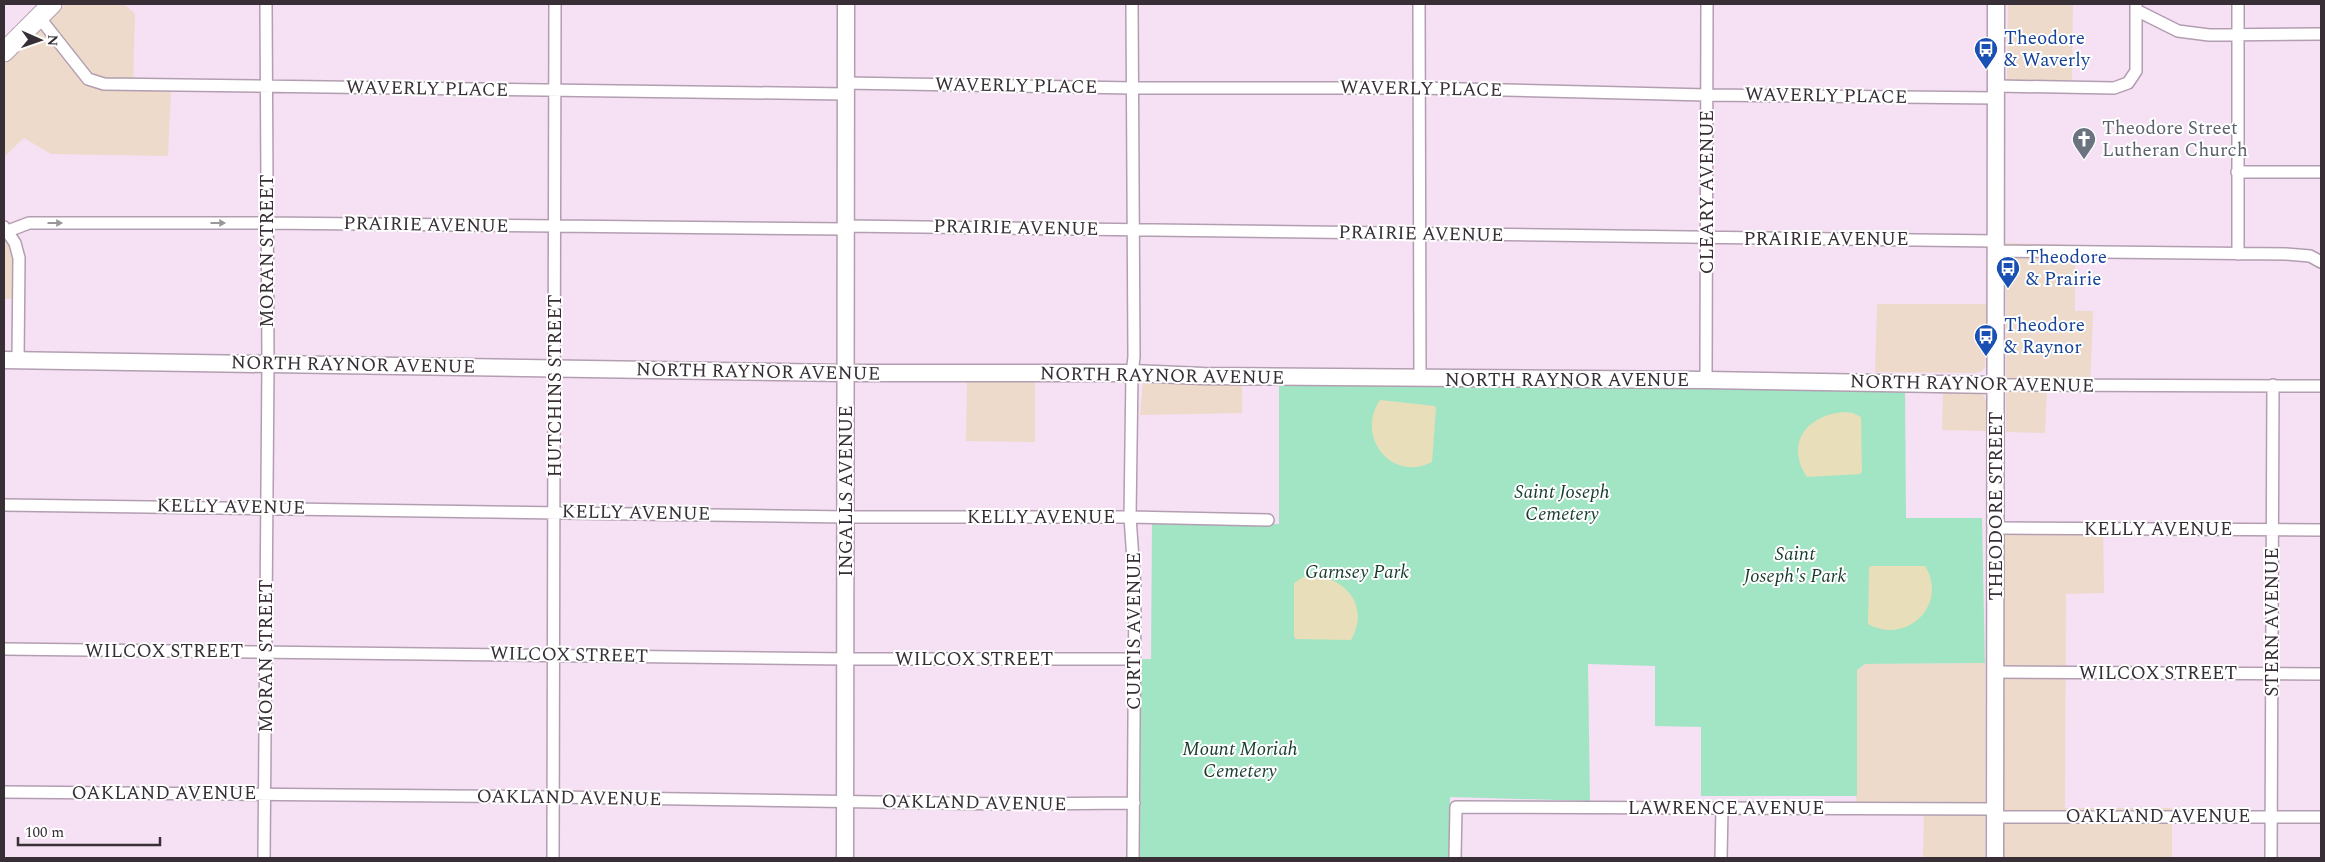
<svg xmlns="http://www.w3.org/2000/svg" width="2325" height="862" viewBox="0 0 2325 862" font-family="Spectral,serif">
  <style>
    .commercial { fill: #eddaca }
    .green { fill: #a2e5c5 }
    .sand { fill: #e8deb9 }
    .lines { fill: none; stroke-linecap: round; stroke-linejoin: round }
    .street-casing { stroke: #b39eb1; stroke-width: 14 }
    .secondary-casing { stroke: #b39eb1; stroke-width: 19 }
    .primary-casing { stroke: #b39eb1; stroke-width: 21 }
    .street { stroke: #fff; stroke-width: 11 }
    .secondary { stroke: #fff; stroke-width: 16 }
    .primary { stroke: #fff; stroke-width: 19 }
    .oneway { fill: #9b969a }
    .labels { text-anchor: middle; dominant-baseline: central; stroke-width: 4; stroke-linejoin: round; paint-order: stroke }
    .transit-label { font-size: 19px; fill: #164399; stroke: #fff; text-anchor: start }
    .street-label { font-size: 19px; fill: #372e36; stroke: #fff }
    .worship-label { font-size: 19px; fill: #5b616d; stroke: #fff; text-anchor: start }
    .park-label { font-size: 19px; font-style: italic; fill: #163b2c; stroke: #fff }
  </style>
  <rect width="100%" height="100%" fill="#f6e0f4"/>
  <!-- commercial -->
  <path class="commercial" d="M65 4H124L135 14 133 90 171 91 168 156 51 154 24 138 4 157V65Z
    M2008 4H2073L2072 80H2007Z
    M4 220 14 234 12 299H4Z
    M2006 243 2075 245V311H2093L2090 390H2047L2045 433 2006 432Z
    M1877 304H1987L1985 367 1982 371 1976 373 1875 372Z
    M967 379 1035 380V442L966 441Z
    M1143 382H1242V413L1140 415Z
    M1943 389 1981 392 1986 400V431L1942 430Z
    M2103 523 2104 593 2066 594 2065 808H2172V858H2003L2004 549 2006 525Z
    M1985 663V858H1923L1924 811 1856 812V670L1865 664Z"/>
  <!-- green -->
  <path class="green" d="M1279 382 1905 390 1906 518H1982L1985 663 1865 664 1857 670V796H1701V727L1655 726V666L1588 664 1590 801 1450 797V858H1140L1141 659H1151L1152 523 1279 524Z"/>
  <!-- sand -->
  <path class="sand" d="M1380 400 1435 406 1436 408 1432 462C1392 483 1355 437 1380 400Z
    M1845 412 1853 413 1861 417 1862 472 1860 474 1807 477C1784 443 1808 414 1845 412Z
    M1871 566H1925C1949 604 1907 646 1868 624L1869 568Z
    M1312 576C1347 577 1370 608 1351 640L1296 639 1294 637V583L1303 577Z"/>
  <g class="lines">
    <!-- street casing -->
    <g class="street-casing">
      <path id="street" d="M1132 4 1134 357 1132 373 1130 517 1135 588 1133 858
        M1419 4 1420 379
        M2136 10 2178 31 2209 35 2321 34
        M39 17 88 79 104 84 846 94
        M846 83 1133 88H1420L1707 95 1996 98
        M1996 86 2114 88 2128 83 2136 71V4
        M2237 172H2321
        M846 226 1996 241
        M4 227 15 243 19 258 18 360
        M8 231 29 223H267L846 229
        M1996 251 2286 254 2310 256 2321 262
        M2238 254V4
        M1706 380 1707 4
        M1996 385 2321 386
        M4 505 846 517H1130L1268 520
        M1996 528 2321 530
        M4 649 845 659H1134
        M1995 672 2321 674
        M4 792 554 797 1004 804 1134 803
        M1995 817H2321
        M264 858 268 364 266 4
        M553 858 555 4
        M1455 858 1456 807 1995 809
        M1721 858 1722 808
        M2271 858 2273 385"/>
    </g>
    <!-- secondary casing -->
    <g class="secondary-casing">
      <path id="secondary" d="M4 360 846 373H1132L1203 376 1706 380 1996 385
        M845 858 846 4
        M1995 858 1996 4"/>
    </g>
    <!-- primary casing -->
    <g class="primary-casing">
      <path id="primary" d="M4 52 52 4"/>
    </g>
    <!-- street -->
    <use href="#street" class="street"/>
    <!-- secondary -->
    <use href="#secondary" class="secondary"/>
    <!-- primary -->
    <use href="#primary" class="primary"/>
  </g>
  <!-- one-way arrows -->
  <defs><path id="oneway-solid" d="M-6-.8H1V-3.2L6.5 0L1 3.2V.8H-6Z" transform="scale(1.25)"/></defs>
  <g class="oneway">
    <use href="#oneway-solid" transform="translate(55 223)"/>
    <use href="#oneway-solid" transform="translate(218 223)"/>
  </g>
  <!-- icons -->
  <defs>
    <g id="bus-pin" transform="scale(1.25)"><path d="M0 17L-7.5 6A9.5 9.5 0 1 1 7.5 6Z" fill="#1a4fb4" stroke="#fff"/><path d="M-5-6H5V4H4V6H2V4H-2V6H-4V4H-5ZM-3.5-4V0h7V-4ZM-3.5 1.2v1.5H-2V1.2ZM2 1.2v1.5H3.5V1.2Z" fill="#fff"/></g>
    <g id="church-pin" transform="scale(1.25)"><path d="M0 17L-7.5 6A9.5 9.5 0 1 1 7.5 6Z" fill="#6b7280" stroke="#fff"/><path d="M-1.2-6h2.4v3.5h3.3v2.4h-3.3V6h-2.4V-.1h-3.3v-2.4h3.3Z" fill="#fff"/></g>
  </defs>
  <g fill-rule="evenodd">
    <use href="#bus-pin" x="1986" y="49"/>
    <use href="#church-pin" x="2084" y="139"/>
    <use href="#bus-pin" x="2008" y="268"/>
    <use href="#bus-pin" x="1986" y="336"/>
  </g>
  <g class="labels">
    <!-- transit labels -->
    <g class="transit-label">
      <text x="2004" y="38">Theodore<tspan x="2004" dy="22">&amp; Waverly</tspan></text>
      <text x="2026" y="257">Theodore<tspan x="2026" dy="22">&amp; Prairie</tspan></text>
      <text x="2004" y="325">Theodore<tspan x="2004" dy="22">&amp; Raynor</tspan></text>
    </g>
    <!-- street labels -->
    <g class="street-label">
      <text transform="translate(1016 86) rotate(1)">WAVERLY PLACE</text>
      <text transform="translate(427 89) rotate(1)">WAVERLY PLACE</text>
      <text transform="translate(1421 89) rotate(1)">WAVERLY PLACE</text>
      <text transform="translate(1826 96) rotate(1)">WAVERLY PLACE</text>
      <text transform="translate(1707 192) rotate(-90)">CLEARY AVENUE</text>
      <text transform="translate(426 225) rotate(1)">PRAIRIE AVENUE</text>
      <text transform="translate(1016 228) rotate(1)">PRAIRIE AVENUE</text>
      <text transform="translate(1421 234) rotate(1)">PRAIRIE AVENUE</text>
      <text x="1826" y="239">PRAIRIE AVENUE</text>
      <text transform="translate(267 251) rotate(-90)">MORAN STREET</text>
      <text transform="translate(353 365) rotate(1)">NORTH RAYNOR AVENUE</text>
      <text transform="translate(758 372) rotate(1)">NORTH RAYNOR AVENUE</text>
      <text transform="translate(1162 376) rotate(1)">NORTH RAYNOR AVENUE</text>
      <text x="1567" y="380">NORTH RAYNOR AVENUE</text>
      <text transform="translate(1972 384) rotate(1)">NORTH RAYNOR AVENUE</text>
      <text transform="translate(555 386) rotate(-90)">HUTCHINS STREET</text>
      <text transform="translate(846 491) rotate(-90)">INGALLS AVENUE</text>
      <text transform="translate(1996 506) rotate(-90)">THEODORE STREET</text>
      <text transform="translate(231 507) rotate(1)">KELLY AVENUE</text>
      <text transform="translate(636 513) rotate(1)">KELLY AVENUE</text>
      <text x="1041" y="517">KELLY AVENUE</text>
      <text x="2158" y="529">KELLY AVENUE</text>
      <text transform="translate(2272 622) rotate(-90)">STERN AVENUE</text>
      <text transform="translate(1134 631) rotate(-90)">CURTIS AVENUE</text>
      <text x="164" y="651">WILCOX STREET</text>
      <text transform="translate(569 655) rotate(1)">WILCOX STREET</text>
      <text transform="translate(266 656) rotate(-90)">MORAN STREET</text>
      <text x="974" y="659">WILCOX STREET</text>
      <text x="2158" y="673">WILCOX STREET</text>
      <text x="164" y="793">OAKLAND AVENUE</text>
      <text transform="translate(569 798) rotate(1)">OAKLAND AVENUE</text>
      <text transform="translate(974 803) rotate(1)">OAKLAND AVENUE</text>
      <text x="1726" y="808">LAWRENCE AVENUE</text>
      <text x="2158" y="816">OAKLAND AVENUE</text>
    </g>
    <!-- worship labels -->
    <g class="worship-label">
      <text x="2102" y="128">Theodore Street<tspan x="2102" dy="22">Lutheran Church</tspan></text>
    </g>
    <!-- park labels -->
    <g class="park-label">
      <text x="1562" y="492">Saint Joseph<tspan x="1562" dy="22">Cemetery</tspan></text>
      <text x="1795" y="554">Saint<tspan x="1795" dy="22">Joseph's Park</tspan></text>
      <text x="1357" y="572">Garnsey Park</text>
      <text x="1240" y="749">Mount Moriah<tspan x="1240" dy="22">Cemetery</tspan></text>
    </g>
  </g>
  <!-- border -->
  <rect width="2325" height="862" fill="none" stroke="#372e36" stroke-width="10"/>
  <!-- north arrow -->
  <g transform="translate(40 40) rotate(92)" stroke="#ffffff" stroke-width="4" paint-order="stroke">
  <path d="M0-4L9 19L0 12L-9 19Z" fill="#372e36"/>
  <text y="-8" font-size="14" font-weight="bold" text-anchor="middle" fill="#372e36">N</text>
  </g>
  <!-- scale -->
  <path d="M18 837v8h142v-8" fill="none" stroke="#372e36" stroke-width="2.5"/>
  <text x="25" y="837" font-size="15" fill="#372e36" stroke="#ffffff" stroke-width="4" paint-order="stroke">100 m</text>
</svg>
